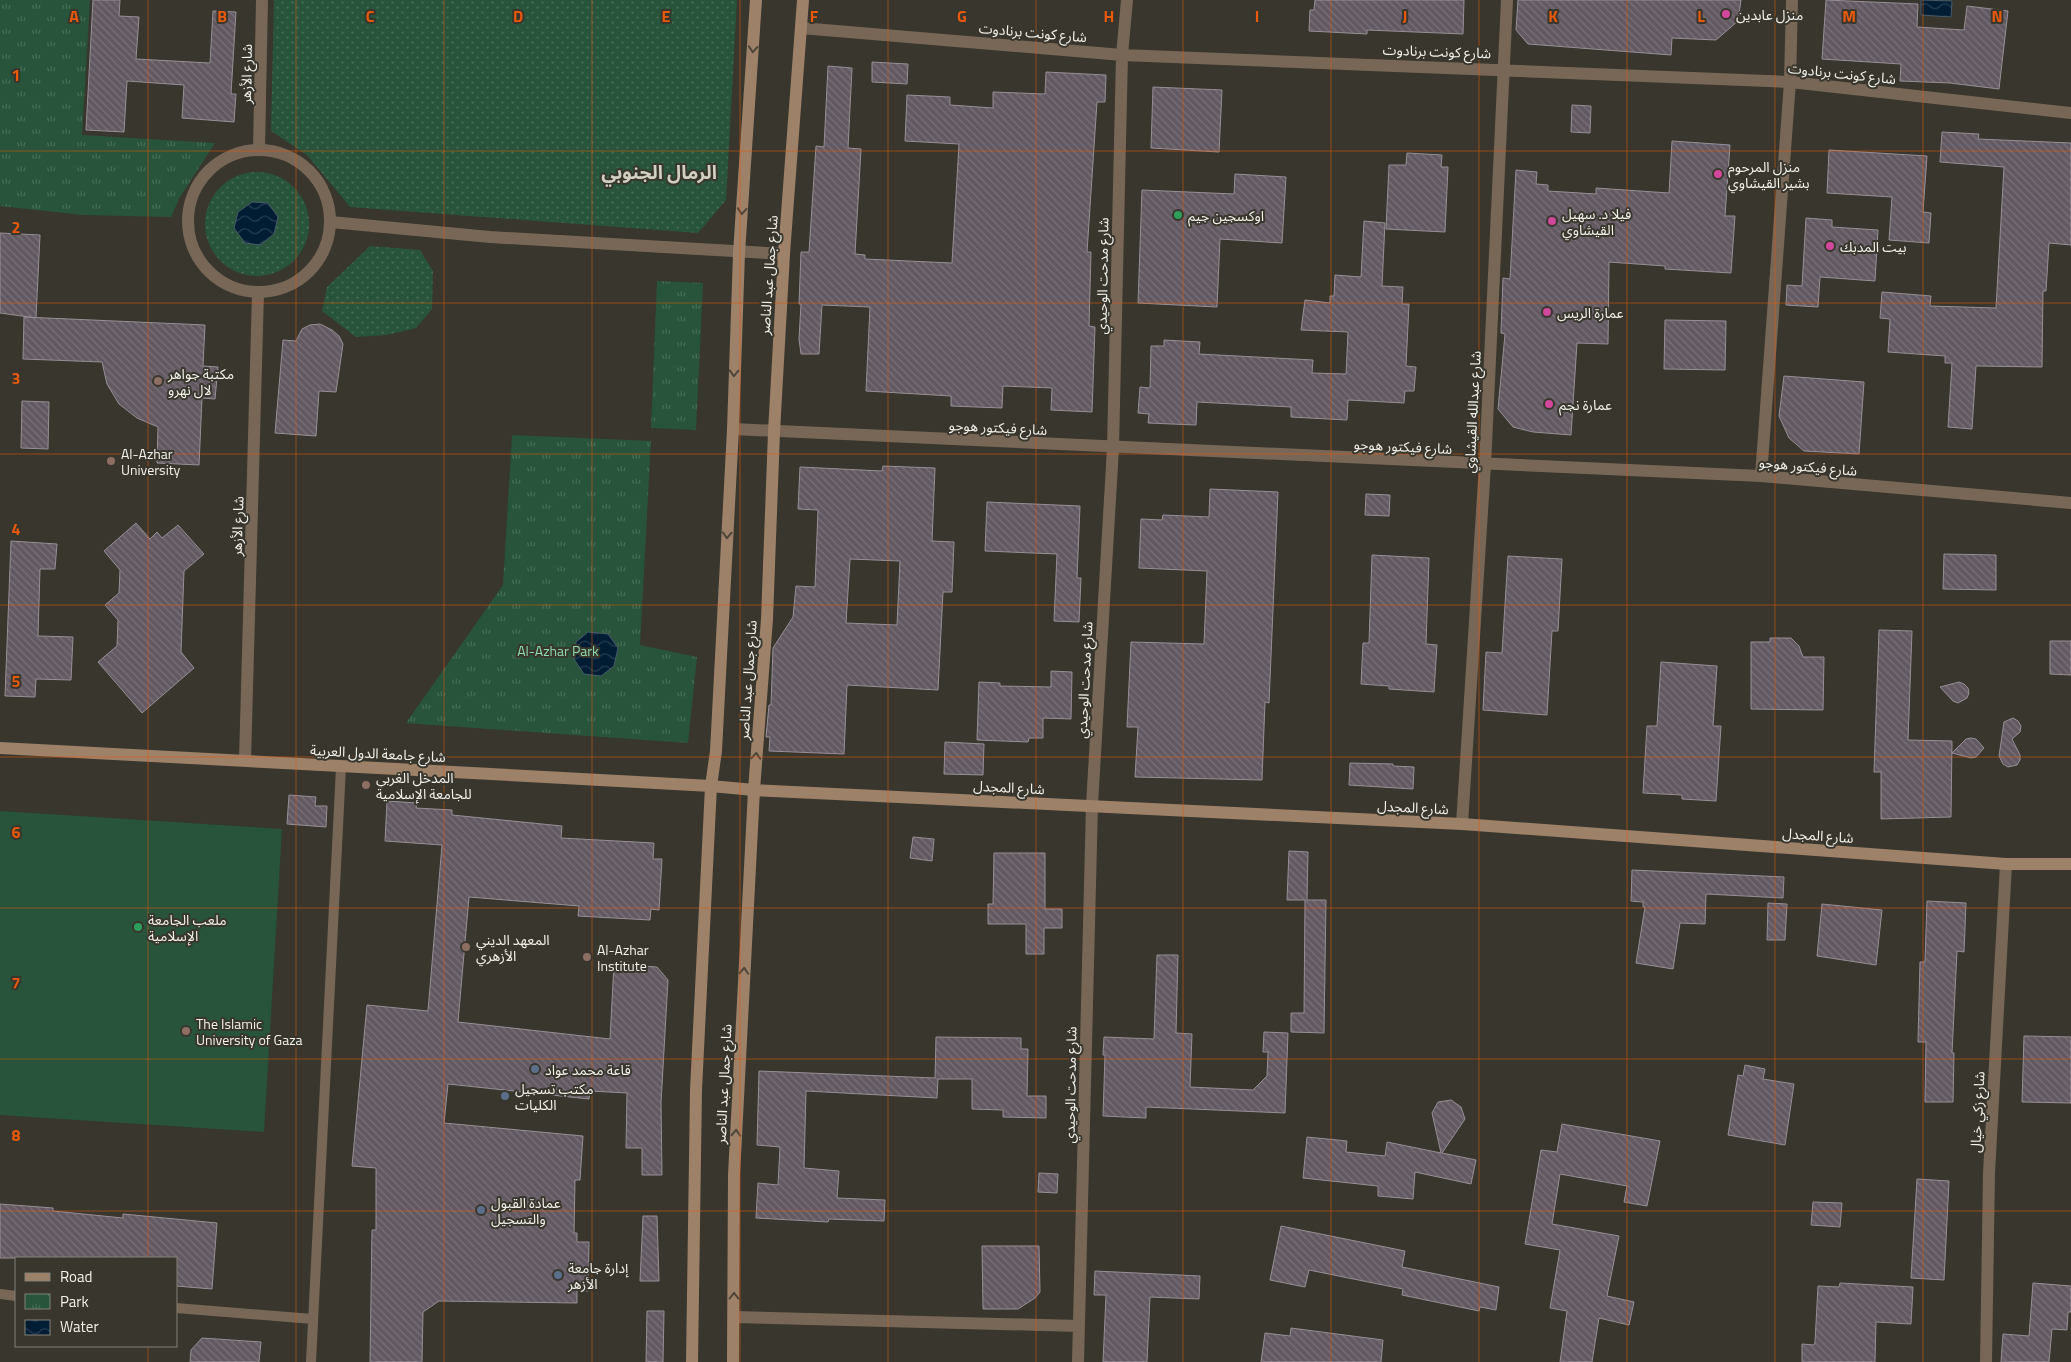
<svg xmlns="http://www.w3.org/2000/svg" width="2071" height="1362" viewBox="0 0 2071 1362" font-family="'Titillium Web','Noto Sans Arabic',sans-serif">
  <style>
    .grass { fill: url(#grass-dots) }
    .park { fill: url(#park-tufts) }
    .pitch { fill: #27543b }
    .water { fill: url(#water-waves); stroke: #485c6a }
    .building { fill: url(#building-back-hatch); stroke: #978f97; fill-rule: evenodd }
    .lines { fill: none; stroke-linecap: round; stroke-linejoin: round }
    .lane { stroke: #786757; stroke-width: 10 }
    .street { stroke: #786757; stroke-width: 12 }
    .secondary { stroke: #9d8169; stroke-width: 12 }
    .oneway { stroke: #4c4539 }
    .grid { fill: none; stroke: #e8590c; stroke-width: 1; stroke-opacity: 0.55 }
    .hotel-dot { fill: #d1479c; stroke: #38362d; stroke-width: 2 }
    .leisure-dot { fill: #2e9e5b; stroke: #38362d; stroke-width: 2 }
    .education-dot { fill: #8d6e63; stroke: #38362d; stroke-width: 2 }
    .service-dot { fill: #5c6f8a; stroke: #38362d; stroke-width: 2 }
    .labels { text-anchor: middle; dominant-baseline: central; stroke-width: 4; stroke-linejoin: round; paint-order: stroke }
    .poi-label { font-size: 14px; fill: #f1f0e9; stroke: #38362d; text-anchor: start }
    .street-label { font-size: 14px; fill: #f1f0e9; stroke: #38362d }
    .park-label { font-size: 14px; fill: #8ddcad; stroke: #38362d }
    .district-label { font-size: 19px; font-weight: bold; fill: #d1cfc2; stroke: #38362d }
    .grid-label { font-size: 16px; text-anchor: middle; font-weight: bold; fill: #e8590c; stroke: #38362d; stroke-width: 4; stroke-linejoin: round; paint-order: stroke }
  </style>
  <defs>
    <pattern id="grass-dots" width="8" height="8" patternUnits="userSpaceOnUse" patternTransform="scale(1.25)"><rect width="8" height="8" fill="#27543b"/><path d="M2 2h.1M6 6h.1" fill="none" stroke="#476d57" stroke-width="1.8" stroke-linecap="round"/></pattern>
    <pattern id="park-tufts" width="24" height="20" patternUnits="userSpaceOnUse" patternTransform="scale(1.25)"><rect width="24" height="20" fill="#27543b"/><path d="M3 7l-1-3M5 7V3M7 7l1-3M15 17l-1-3M17 17v-4M19 17l1-3" fill="none" stroke="#476d57"/></pattern>
    <pattern id="water-waves" width="16" height="10" patternUnits="userSpaceOnUse" patternTransform="scale(1.25)"><rect width="16" height="10" fill="#001d33"/><path d="M0 5q4-4 8 0t8 0" fill="none" stroke="#263e51"/></pattern>
    <pattern id="building-back-hatch" width="6" height="6" patternUnits="userSpaceOnUse" patternTransform="scale(1.25)"><rect width="6" height="6" fill="#625962"/><path d="M-1 5l2 2M0 0l6 6M5-1l2 2" fill="none" stroke="#797178"/></pattern>
  </defs>
  <rect width="100%" height="100%" fill="#38362d"/>
  <!-- grass -->
  <path class="grass" d="M274 0H737L726 200 698 233 350 207 307 155 271 131Z
    M205 224a52 52 0 1 1 104 0a52 52 0 1 1-104 0Z
    M370 246 420 250 433 271 432 309 416 328 387 335 356 337 322 311 327 287Z"/>
  <!-- park -->
  <path class="park" d="M0 0H90L82 135 215 143 180 197 171 217 83 215 0 206Z
    M657 281 703 283 696 430 651 428Z
    M512 435 651 441 640 645 697 657 688 743 406 723 503 585Z"/>
  <!-- pitch -->
  <path class="pitch" d="M0 811 282 829 264 1132 0 1115Z"/>
  <!-- water -->
  <path class="water" d="M1921 0 1952 1 1951 17 1921 15Z
    M252 202 268 203 278 217 274 234 260 245 245 243 234 228 238 212Z
    M588 632 608 634 618 648 614 666 601 676 584 674 574 659 576 642Z"/>
  <!-- building -->
  <path class="building" d="M93 0H120L119 16 139 17 136 59 210 63 213 11 236 12 231 94H236L234 122 182 118 184 85 127 81 124 132 86 130Z
    M1315 0H1464L1463 34 1367 30V34L1309 31 1310 10H1314Z
    M1518 0H1741L1738 21 1716 40 1672 38 1671 55 1528 44 1516 30Z
    M1826 0 1918 4 1917 27 1964 30 1967 6 2008 11 1999 89 1950 83 1900 81 1901 64 1822 59Z
    M872 62 908 64 907 84 872 82Z
    M828 66 852 68 848 148 861 149 855 254 865 255V259L952 263 959 144 905 141 907 95 950 97V105L993 108V92L1045 94 1046 72 1106 75 1105 102H1097L1087 252H1091L1089 326 1095 327 1092 412 1051 410 1052 388 1003 386 1002 408 951 406V396L866 391 870 307 822 305 819 354H801L799 339 801 304H799L801 252H809L816 146 824 147Z
    M1153 87 1222 90 1219 152 1151 148Z
    M1572 105 1591 106 1590 133 1571 132Z
    M1942 132 1979 134 1978 139 2071 143V245L2049 243 2046 291H2043L2042 367 1976 366 1972 429 1948 427 1952 363H1945V356L1888 352 1890 319 1880 318 1882 292 1931 296 1930 306 1996 308 2004 167 1940 162Z
    M1672 141 1730 145 1725 216H1735L1731 273 1665 269V266L1609 262 1608 344 1577 343 1571 435 1533 432 1513 427 1498 409 1505 334 1501 333 1503 278 1510 279 1516 170 1537 172 1536 184 1548 185V191L1596 194V188L1669 193Z
    M1829 150 1927 156 1923 212 1931 213 1929 243 1889 240 1892 197 1827 193Z
    M1407 153 1442 155 1441 167H1448L1445 232 1386 229 1389 165H1406Z
    M1235 174 1286 177 1282 243 1220 239 1217 307 1138 303 1142 190 1234 194Z
    M1806 218 1832 220V227L1878 230 1875 281 1820 277 1818 307 1786 305 1787 285 1802 286Z
    M1364 221 1385 223 1382 286 1403 287 1402 304H1409L1406 366 1416 367 1414 391H1405L1404 403 1348 400 1347 420 1291 417V407L1197 402 1196 425 1148 423 1149 414 1138 413 1140 387 1150 388 1151 346H1164V340L1200 342 1199 354 1313 360 1312 373 1346 374 1348 332 1301 330 1305 300 1330 303V296H1334L1335 275 1361 277Z
    M0 233 40 235 36 318 0 313Z
    M24 317 205 325 203 366 218 367 215 399 202 398 199 465 157 463 158 427 137 418 119 404 107 384 102 362 23 359Z
    M1665 320 1726 321 1725 370 1664 369Z
    M320 324 332 330 339 336 343 344 336 392 319 391 316 436 275 433 283 340 296 341 302 329 310 325Z
    M1784 376 1864 382 1859 454 1804 451 1789 438 1779 416Z
    M22 401 49 402 48 449 21 448Z
    M883 466 935 468 932 541 954 542 952 592H943L938 690 847 685 844 754 769 751 770 737H766L769 705H771L773 648 793 617 796 586 815 587 818 510 798 509 800 467 882 471ZM850 559 900 561 897 625 846 623Z
    M1210 489 1278 492 1269 703 1265 702 1262 780 1135 777 1138 727H1127L1131 642 1204 644 1207 571 1139 568 1141 519 1162 520 1163 515 1209 517Z
    M1366 494 1390 495 1389 516 1365 515Z
    M987 502 1080 506 1077 578H1081L1079 622 1054 621 1057 554 985 551Z
    M136 523 150 539 157 532 162 538 178 525 204 554 184 571 181 652 194 668 142 713 98 662 117 646 118 620 105 605 119 593 120 570 104 551Z
    M11 541 57 544 55 569H40L38 636 73 637 71 680 36 679 35 697 5 696Z
    M1944 554 1996 555V590L1943 589Z
    M1372 555 1429 558 1426 644 1437 645 1434 692 1389 689V686L1361 684 1363 643H1369Z
    M1508 556 1562 559 1558 631H1552L1547 715 1483 710 1486 652 1502 653Z
    M1879 630 1912 631 1908 740 1952 741 1951 817 1881 819V772H1874Z
    M1770 638H1791L1799 646 1803 657H1824L1823 710 1751 709V642H1770Z
    M2050 641H2071V675L2050 674Z
    M1661 662 1717 666 1713 726H1721L1716 801 1682 799V795L1643 793 1647 726H1657Z
    M1051 671 1072 672 1071 719 1043 718V738H1029L1028 742 977 740 979 682 1000 683V686L1051 687Z
    M1959 682 1964 684 1968 688 1969 693 1967 698 1958 703 1953 701 1940 687Z
    M2013 718 2018 721 2021 726 2020 732 2012 739 2020 755V760L2017 765 2008 767 2003 764 1999 756 2004 722Z
    M1971 738 1976 739 1984 748 1976 757 1971 758 1952 753 1966 739Z
    M945 742 984 744 983 775 944 774Z
    M1350 763 1393 764V766L1414 767 1413 789 1349 785Z
    M289 795 316 797 315 806H327L326 827 287 824Z
    M387 801 417 803 416 808 452 810V815L562 826 561 838 654 843 653 859H662L659 910 651 909 650 920 578 916 579 906 469 897 458 1022 610 1039 614 964 657 967 668 980 661 1103 662 1175H642V1148H626L627 1093 590 1091 589 1099 448 1084 444 1123 583 1136 580 1180H575L574 1233H577V1242H589L588 1291 577 1290V1303L439 1301 423 1312 422 1362H370L372 1230H376V1168L352 1166 367 1005 428 1011 442 845 385 841Z
    M913 837 934 839 932 861 910 858Z
    M1289 851 1308 852 1307 900H1326L1324 1033 1291 1032V1013H1304L1305 900H1287Z
    M994 853H1045V909H1062V928H1044V954H1026V924H988V904H993Z
    M1632 870 1784 877 1783 898 1706 894 1705 924 1680 923 1673 969 1636 963 1645 907H1643V902L1631 901Z
    M1927 901 1966 903 1964 952 1957 951 1952 1053H1954L1953 1102H1925L1926 1042H1918L1920 962H1925Z
    M1768 903 1787 904 1785 940H1767Z
    M1822 904 1882 910 1876 965 1817 956Z
    M1157 955H1178L1176 1033 1192 1034 1190 1087 1253 1090 1267 1076 1268 1052H1263L1264 1032 1288 1033 1285 1113 1146 1107V1118L1103 1116 1105 1055H1103L1104 1037 1154 1039Z
    M2024 1036 2071 1037V1103L2022 1102Z
    M936 1037 1021 1038V1049H1028L1027 1096H1046V1118L1003 1117V1110L972 1109V1079H938L937 1098 806 1091 804 1168 839 1171 837 1198 885 1200 884 1221 829 1219 828 1222 756 1218 758 1183 778 1185 780 1147 757 1145 759 1071 935 1078Z
    M1745 1065 1765 1069 1763 1079 1794 1084 1785 1145 1728 1135 1738 1075 1743 1076Z
    M1451 1100 1461 1107 1465 1119 1442 1153 1476 1160 1471 1184 1415 1172 1413 1199 1378 1196V1186L1303 1178 1307 1137 1347 1141 1346 1152 1385 1156 1387 1142 1441 1153 1432 1113 1438 1102Z
    M1562 1124 1660 1141 1647 1206 1624 1202 1627 1186 1560 1174 1552 1224 1619 1236 1607 1296 1634 1302 1629 1325 1599 1318 1592 1362H1560L1567 1311 1550 1308 1560 1250 1525 1244 1541 1150 1557 1152Z
    M1039 1173 1058 1174 1057 1193 1038 1192Z
    M1917 1179 1949 1181 1944 1280 1911 1278Z
    M1813 1202 1842 1203 1840 1227 1811 1225Z
    M0 1204 53 1208V1211L123 1218V1214L217 1223 212 1289 176 1286V1258H0Z
    M643 1216H657L659 1281H640Z
    M1281 1226 1405 1251 1402 1267 1499 1287 1496 1310 1480 1307 1479 1311 1402 1295 1403 1289 1309 1270 1305 1287 1270 1280Z
    M982 1246H1039L1040 1292 1035 1298 1018 1309H983Z
    M1095 1271 1200 1276 1199 1299 1150 1297 1147 1362H1103L1106 1295H1094Z
    M1840 1283 1913 1287 1911 1324 1876 1322 1875 1362H1802V1344L1814 1345 1815 1342 1818 1286 1839 1287Z
    M2033 1283 2071 1286V1312H2068L2067 1330 2052 1329 2049 1362H2001L2003 1334 2029 1336Z
    M647 1311H664L663 1362H646Z
    M1291 1328 1383 1340 1381 1362H1261L1265 1333 1290 1336Z
    M202 1338 261 1342 259 1362H190L191 1350Z"/>
  <g class="lines">
    <!-- lane -->
    <path class="lane" d="M0 1294 16 1296
      M176 1308 313 1319
      M311 1362 341 767"/>
    <!-- street -->
    <path class="street" d="M801 28 1122 55 1790 82 2071 113
      M259 149 262 0
      M188 221a71 71 0 1 1 142 0a71 71 0 1 1-142 0Z
      M331 222 490 237 784 254
      M733 429 1761 476 2071 503
      M1761 476 1790 82 1792 0
      M245 760 258 293
      M1462 824 1485 465 1507 0
      M734 1317 1079 1326
      M1078 1362 1092 805 1113 448 1122 55 1127 0
      M1986 1362 1989 1173 2006 864"/>
    <!-- secondary -->
    <path class="secondary" d="M0 748C237 759 474 774 711 786L754 790 1462 824 2006 864H2071
      M692 1362 696 1090 711 786 716 751 733 429 739 253 756 0
      M733 1362 734 1175 754 790 767 619 774 432 784 254 803 0"/>
  </g>
  <!-- one-way arrows -->
  <defs><path id="oneway-chevron" d="M-2-3.5L2.5 0L-2 3.5" fill="none" stroke-width="1.6" stroke-linecap="round" stroke-linejoin="round" transform="scale(1.25)"/></defs>
  <g class="oneway">
    <use href="#oneway-chevron" transform="translate(753 49) rotate(94)"/>
    <use href="#oneway-chevron" transform="translate(742 211) rotate(94)"/>
    <use href="#oneway-chevron" transform="translate(734 373) rotate(92)"/>
    <use href="#oneway-chevron" transform="translate(727 535) rotate(93)"/>
    <use href="#oneway-chevron" transform="translate(756 756) rotate(-86)"/>
    <use href="#oneway-chevron" transform="translate(744 971) rotate(-87)"/>
    <use href="#oneway-chevron" transform="translate(736 1133) rotate(-87)"/>
    <use href="#oneway-chevron" transform="translate(734 1296) rotate(-90)"/>
  </g>
  <!-- grid -->
  <path class="grid" d="M148 0V1258M296 0V1362M444 0V1362M592 0V1362M740 0V1362M888 0V1362M1036 0V1362M1183 0V1362M1331 0V1362M1479 0V1362M1627 0V1362M1775 0V1362M1923 0V1362M0 151H2071M0 303H2071M0 454H2071M0 605H2071M0 757H2071M0 908H2071M0 1059H2071M0 1211H2071M148 1346V1362"/>
  <!-- markers -->
  <g class="hotel-dot">
    <circle cx="1726" cy="14" r="5"/>
    <circle cx="1718" cy="174" r="5"/>
    <circle cx="1552" cy="221" r="5"/>
    <circle cx="1830" cy="246" r="5"/>
    <circle cx="1547" cy="312" r="5"/>
    <circle cx="1549" cy="404" r="5"/>
  </g>
  <g class="leisure-dot">
    <circle cx="1178" cy="215" r="5"/>
    <circle cx="138" cy="927" r="5"/>
  </g>
  <g class="education-dot">
    <circle cx="158" cy="381" r="5"/>
    <circle cx="111" cy="461" r="5"/>
    <circle cx="366" cy="785" r="5"/>
    <circle cx="466" cy="947" r="5"/>
    <circle cx="587" cy="957" r="5"/>
    <circle cx="186" cy="1031" r="5"/>
  </g>
  <g class="service-dot">
    <circle cx="535" cy="1069" r="5"/>
    <circle cx="505" cy="1096" r="5"/>
    <circle cx="481" cy="1210" r="5"/>
    <circle cx="558" cy="1275" r="5"/>
  </g>
  <g class="labels">
    <!-- poi labels -->
    <g class="poi-label">
      <text x="1736" y="14">منزل عابدين</text>
      <text x="1728" y="166">منزل المرحوم<tspan x="1728" dy="16">بشير القيشاوي</tspan></text>
      <text x="1562" y="213">فيلا د. سهيل<tspan x="1562" dy="16">القيشاوي</tspan></text>
      <text x="1188" y="215">اوكسجين جيم</text>
      <text x="1840" y="246">بيت المدبك</text>
      <text x="1557" y="312">عمارة الريس</text>
      <text x="168" y="373">مكتبة جواهر<tspan x="168" dy="16">لال نهرو</tspan></text>
      <text x="1559" y="404">عمارة نجم</text>
      <text x="121" y="453">Al-Azhar<tspan x="121" dy="16">University</tspan></text>
      <text x="376" y="777">المدخل الغربي<tspan x="376" dy="16">للجامعة الإسلامية</tspan></text>
      <text x="148" y="919">ملعب الجامعة<tspan x="148" dy="16">الإسلامية</tspan></text>
      <text x="476" y="939">المعهد الديني<tspan x="476" dy="16">الأزهري</tspan></text>
      <text x="597" y="949">Al-Azhar<tspan x="597" dy="16">Institute</tspan></text>
      <text x="196" y="1023">The Islamic<tspan x="196" dy="16">University of Gaza</tspan></text>
      <text x="545" y="1069">قاعة محمد عواد</text>
      <text x="515" y="1088">مكتب تسجيل<tspan x="515" dy="16">الكليات</tspan></text>
      <text x="491" y="1202">عمادة القبول<tspan x="491" dy="16">والتسجيل</tspan></text>
      <text x="568" y="1267">إدارة جامعة<tspan x="568" dy="16">الأزهر</tspan></text>
    </g>
    <!-- street labels -->
    <g class="street-label">
      <text transform="translate(1033 32) rotate(5)">شارع كونت برنادوت</text>
      <text transform="translate(1437 51) rotate(2)">شارع كونت برنادوت</text>
      <text transform="translate(1842 73) rotate(6)">شارع كونت برنادوت</text>
      <text transform="translate(246 74) rotate(-89)">شارع الأزهر</text>
      <text transform="translate(768 275) rotate(-86)">شارع جمال عبد الناصر</text>
      <text transform="translate(1102 276) rotate(-89)">شارع مدحت الوحيدي</text>
      <text transform="translate(1472 412) rotate(-87)">شارع عبدالله القيشاوي</text>
      <text transform="translate(998 427) rotate(3)">شارع فيكتور هوجو</text>
      <text transform="translate(1403 446) rotate(3)">شارع فيكتور هوجو</text>
      <text transform="translate(1808 466) rotate(5)">شارع فيكتور هوجو</text>
      <text transform="translate(237 526) rotate(-88)">شارع الأزهر</text>
      <text transform="translate(747 680) rotate(-86)">شارع جمال عبد الناصر</text>
      <text transform="translate(1084 680) rotate(-87)">شارع مدحت الوحيدي</text>
      <text transform="translate(378 753) rotate(3)">شارع جامعة الدول العربية</text>
      <text transform="translate(1009 787) rotate(3)">شارع المجدل</text>
      <text transform="translate(1413 807) rotate(3)">شارع المجدل</text>
      <text transform="translate(1818 835) rotate(4)">شارع المجدل</text>
      <text transform="translate(723 1084) rotate(-87)">شارع جمال عبد الناصر</text>
      <text transform="translate(1070 1085) rotate(-89)">شارع مدحت الوحيدي</text>
      <text transform="translate(1977 1112) rotate(-87)">شارع زكي خيال</text>
    </g>
    <!-- park labels -->
    <g class="park-label">
      <text x="558" y="650">Al-Azhar Park</text>
    </g>
    <!-- district labels -->
    <g class="district-label">
      <text x="659" y="171">الرمال الجنوبي</text>
    </g>
  </g>
  <g class="grid-label">
    <text x="74" y="22">A</text>
    <text x="222" y="22">B</text>
    <text x="370" y="22">C</text>
    <text x="518" y="22">D</text>
    <text x="666" y="22">E</text>
    <text x="814" y="22">F</text>
    <text x="962" y="22">G</text>
    <text x="1109" y="22">H</text>
    <text x="1257" y="22">I</text>
    <text x="1405" y="22">J</text>
    <text x="1553" y="22">K</text>
    <text x="1701" y="22">L</text>
    <text x="1849" y="22">M</text>
    <text x="1997" y="22">N</text>
    <text x="16" y="81">1</text>
    <text x="16" y="233">2</text>
    <text x="16" y="384">3</text>
    <text x="16" y="535">4</text>
    <text x="16" y="687">5</text>
    <text x="16" y="838">6</text>
    <text x="16" y="989">7</text>
    <text x="16" y="1141">8</text>
  </g>
  <!-- legend -->
  <rect x="15" y="1257" width="162" height="90" fill="#38362d" stroke="#828078"/>
  <rect x="25" y="1273" width="25" height="8" fill="#9d8169" stroke="#828078"/>
  <text x="60" y="1282" font-size="15" fill="#f1f0e9">Road</text>
  <rect x="25" y="1294" width="25" height="15" fill="url(#park-tufts)" stroke="#828078"/>
  <text x="60" y="1307" font-size="15" fill="#f1f0e9">Park</text>
  <rect x="25" y="1320" width="25" height="15" fill="url(#water-waves)" stroke="#828078"/>
  <text x="60" y="1332" font-size="15" fill="#f1f0e9">Water</text>
</svg>
